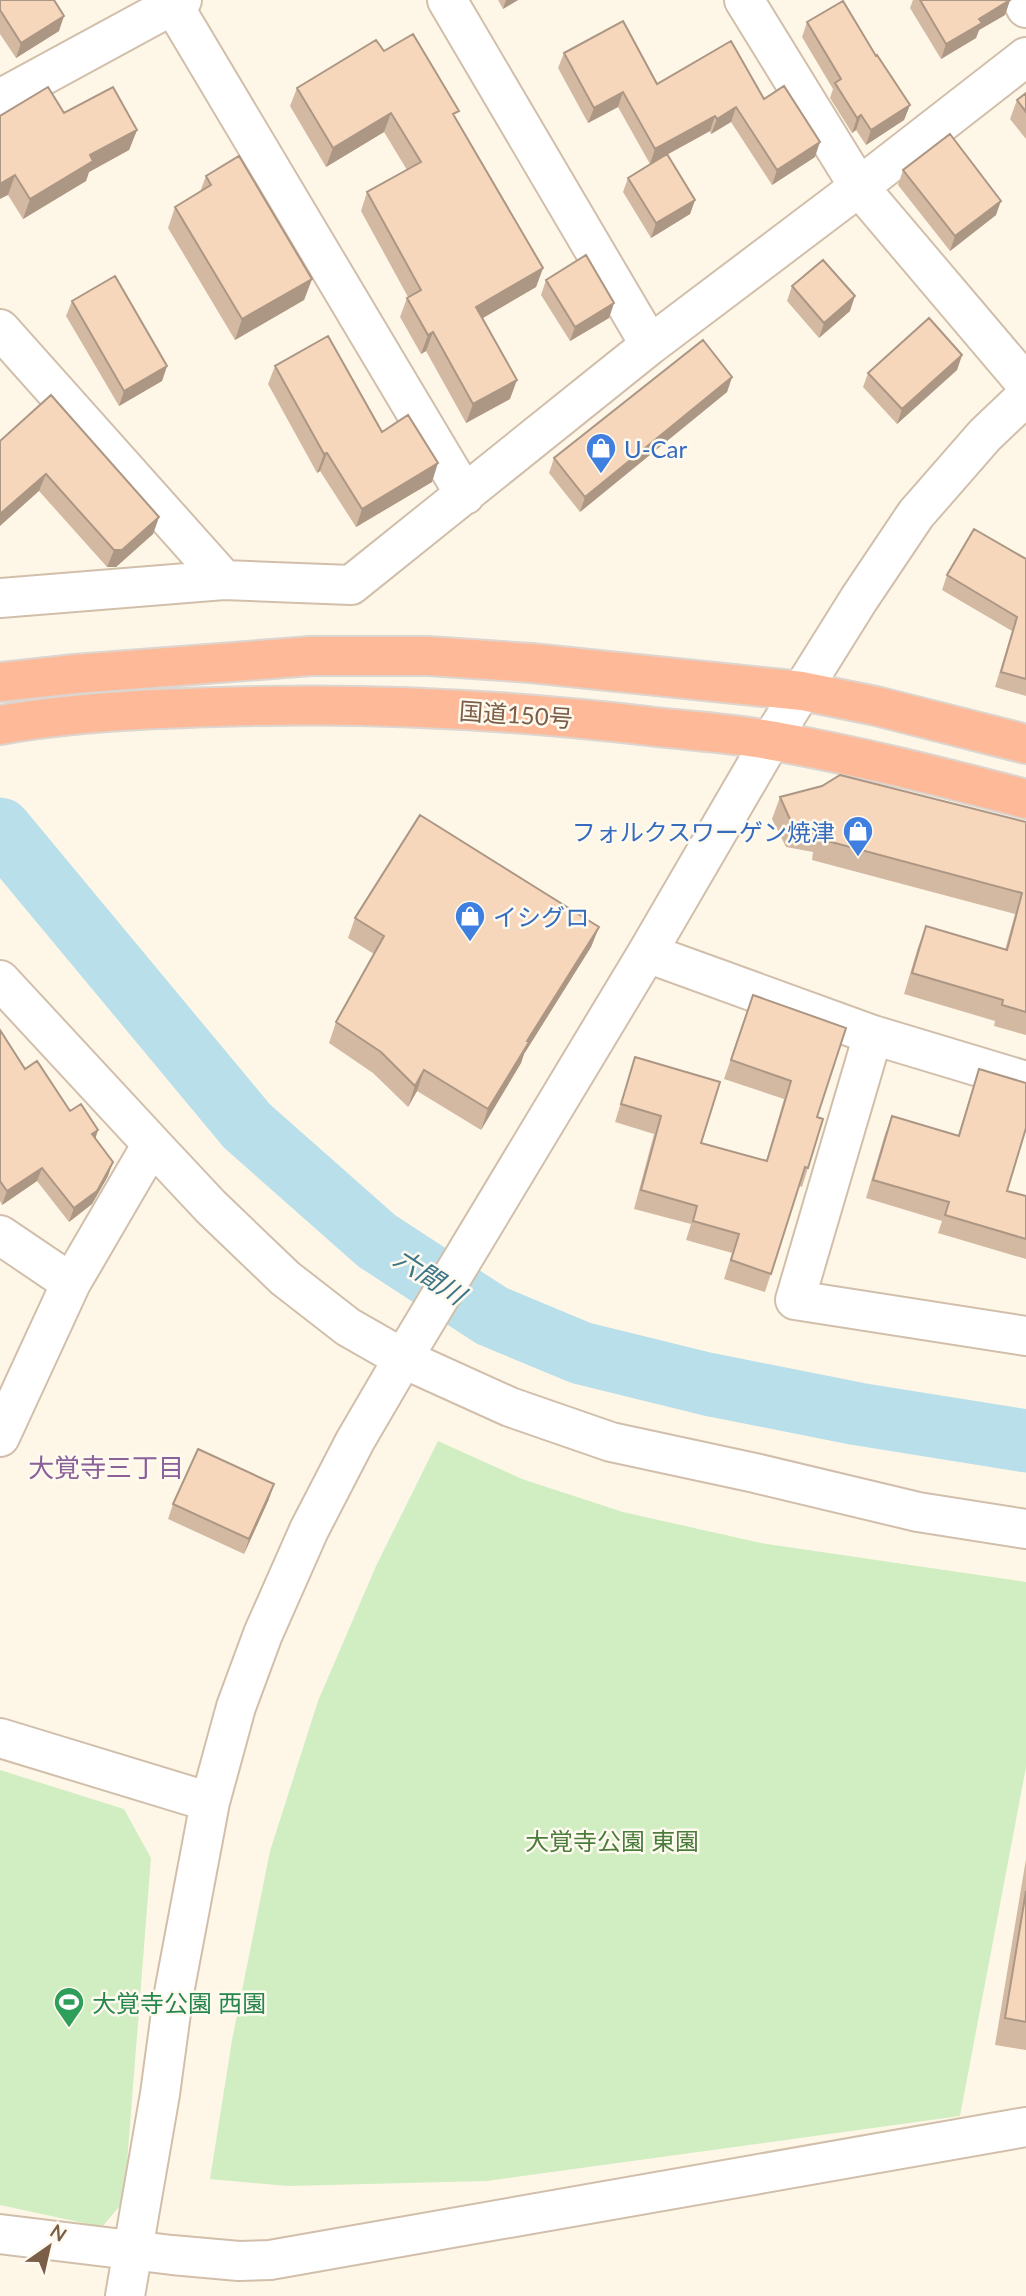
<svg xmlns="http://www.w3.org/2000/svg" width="1026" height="2296" viewBox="0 0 1026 2296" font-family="Lato,'Noto Sans JP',sans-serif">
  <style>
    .green { fill: #d1eec3 }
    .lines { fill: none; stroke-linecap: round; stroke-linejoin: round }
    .river { stroke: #b9e0ea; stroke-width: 63 }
    .minor-casing { stroke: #d2bfab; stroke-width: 42 }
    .highway-casing { stroke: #ddd5cf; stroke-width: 42 }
    .minor { stroke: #fff; stroke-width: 38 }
    .highway { stroke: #feba98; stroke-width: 38 }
    .wall { fill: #d4b9a2 }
    .shaded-wall { fill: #ac9684 }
    .building { fill: #f6d7bc; stroke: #ac9684; stroke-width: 2 }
    .labels { text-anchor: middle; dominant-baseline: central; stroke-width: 5; stroke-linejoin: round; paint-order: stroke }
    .shop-label { font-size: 24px; fill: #366cbe; stroke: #fffaef; text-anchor: start }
    .street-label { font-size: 24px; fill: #7b5e48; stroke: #fffaef }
    .park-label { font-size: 24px; fill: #4a7c3c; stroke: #fffaef }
    .leisure-label { font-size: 24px; fill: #27864d; stroke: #fffaef; text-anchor: start }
    .water-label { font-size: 26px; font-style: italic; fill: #3c7789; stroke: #fffaef }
    .neighbourhood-label { font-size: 26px; fill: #896098; stroke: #fffaef }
  </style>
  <rect width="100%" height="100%" fill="#fef7e7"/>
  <!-- green -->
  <path class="green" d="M438 1441 522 1479 623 1512 761 1543 1026 1582V1767L960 2116 487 2181 288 2186 210 2179 232 2040 270 1851 318 1701 376 1566Z
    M0 1770 124 1809 151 1858 124 2201 102 2227 0 2205Z"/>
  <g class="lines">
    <!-- river -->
    <path class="river" d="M0 829 247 1126 377 1241 492 1316 581 1353 707 1384 858 1414 1026 1441"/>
    <!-- minor casing -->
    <g class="minor-casing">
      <path id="minor" d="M170 0 465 495
        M447 0 650 345
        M744 0 859 187 1026 384
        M1022 0 1026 8
        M0 99 182 0
        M0 329 224 580
        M0 598 224 580 351 585 650 345 859 187 1026 57
        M647 953 873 1035 1026 1081
        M0 980 152 1144 71 1283 0 1437
        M873 1035 795 1300 1026 1336
        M152 1144 211 1207 285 1278 348 1327 404 1359 510 1407 611 1442 755 1473 918 1512 1026 1529
        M0 1235 71 1283
        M0 1738 210 1802
        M0 2234 172 2255 239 2261 270 2260 1026 2127
        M125 2296 160 2094 173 1998 210 1802 236 1707 263 1634 309 1530 355 1441 414 1340 647 953 771 740 859 599 916 514 985 435 1026 396"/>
    </g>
    <!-- highway casing -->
    <g class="highway-casing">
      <path id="highway" d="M0 682 75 674 311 656H428L531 663 802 691 876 706 1026 744
        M0 725C85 710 172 708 258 706 389 703 518 711 648 726 690 731 733 733 774 741 859 756 942 777 1026 799"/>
    </g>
    <!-- minor -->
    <use href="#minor" class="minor"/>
    <!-- highway -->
    <use href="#highway" class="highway"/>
  </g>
  <!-- wall -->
  <path class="wall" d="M0 0 59 31 16 58 0 34Z
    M498 0H518L503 9Z
    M913 0H1010L1005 15 979 30 976 38 941 59 910 8Z
    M807 22 876 56 910 105 904 120 866 145 856 130 852 133 830 98 833 89 802 37Z
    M384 51 456 119 543 268 536 287 483 318 510 399 466 423 426 351 421 354 400 317 407 298 408 297 361 211 367 192 407 170 384 132 326 167 290 106 297 88Z
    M564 53 657 84 764 99 815 157 772 185 731 122 711 134 710 131 650 164 618 107 588 123 558 68Z
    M1026 93V139L1010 119 1017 100Z
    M64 113 137 130 129 150 89 172 86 181 23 219 8 195 0 116Z
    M903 170 996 215 950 251 898 185Z
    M206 176 312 279 304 300 235 340 168 228 175 207 200 192Z
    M628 178 695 200 690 214 651 238 623 192Z
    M546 280 614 303 609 318 570 341 541 295Z
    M792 286 850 311 819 338 787 301Z
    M72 301 167 366 162 381 119 406 66 316Z
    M962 355 957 370 897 424 863 387 868 373Z
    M275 366 382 432 432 482 356 527 320 471 317 473 268 384Z
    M732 377 727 392 580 512 549 473 554 458Z
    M0 441 159 517 153 534 116 567H107L39 491Z
    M1026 559V696L995 687 1012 631 942 590 947 575Z
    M780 797 1026 822V1035L994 1026 995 1021 904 994 918 947 926 926 1005 950 1015 914 812 860 813 852 786 847 772 819Z
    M355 918 599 927 591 947 524 1054 521 1063 481 1130 417 1091 408 1107 373 1073 329 1043 336 1022 374 954 348 938Z
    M753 995 817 1117 808 1168 802 1187 799 1186 765 1292 724 1279 732 1253 686 1240 691 1224 634 1209 654 1134 615 1122 635 1057 701 1143 766 1161 784 1099 724 1079Z
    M0 1030 25 1069 70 1111 95 1139 108 1176 92 1204 69 1222 37 1181 2 1205 0 1201Z
    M979 1069 1007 1191 1026 1196V1259L938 1233 942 1221 866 1198 885 1134 892 1116 958 1135Z
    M269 1499 244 1554 168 1519 173 1504Z
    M1026 1859V2050L995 2045Z"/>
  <!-- shaded-wall -->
  <path class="shaded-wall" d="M506 0H518L503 9Z
    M1010 0 1005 15 979 30 976 38 941 59 946 44 979 19Z
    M64 16 59 31 16 58 21 43Z
    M623 92 618 107 588 123 594 108Z
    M910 105 904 120 866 145 871 130Z
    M736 107 731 122 711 134 717 119Z
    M391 113 384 132 326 167 333 148Z
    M861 115 856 130 852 133 857 118Z
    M715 116 710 131 650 164 655 149Z
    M137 130 129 150 89 172 86 181 23 219 30 199 90 155Z
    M820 142 815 157 772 185 777 170Z
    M15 175 8 195 0 199V184Z
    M695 200 690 214 651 238 656 223Z
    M1001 201 996 215 950 251 955 236Z
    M543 268 536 287 469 326 476 307Z
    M312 279 304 300 235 340 242 319Z
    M855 296 850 311 819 338 824 323Z
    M614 303 609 318 570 341 575 327Z
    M433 332 426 351 421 354 428 335Z
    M962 355 957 370 897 424 902 409Z
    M167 366 162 381 119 406 124 391Z
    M732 377 727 392 580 512 585 497Z
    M517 380 510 399 466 423 473 404Z
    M327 453 320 471 317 473 324 454Z
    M438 463 432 482 356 527 362 509Z
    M46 474 39 491 0 526V514Z
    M159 517 153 534 116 567H107L114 550Z
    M599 927 591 947 524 1054 521 1063 481 1130 488 1109 527 1041Z
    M424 1070 417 1091 408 1107 415 1086Z
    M98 1130 94 1143 92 1134Z
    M113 1162 108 1176 92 1204 69 1222 74 1208Z
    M42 1168 37 1181 2 1205 7 1191Z
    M274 1484 269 1499 244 1554 249 1539Z"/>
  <!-- building -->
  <path class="building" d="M0 0H54L64 16 21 43 0 10Z
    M920 0H1010L979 19 982 23 946 44Z
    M843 1 876 56 877 55 910 105 871 130 861 115 857 118 835 83 841 79 807 22Z
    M623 21 657 84 731 41 764 99 784 86 820 142 777 170 736 107 717 119 715 116 655 149 623 92 594 108 564 53Z
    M413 34 459 111 453 114 543 268 476 307 517 380 473 404 433 332 428 335 407 298 421 290 367 192 421 162 391 113 333 148 297 88 376 40 384 51Z
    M48 87 64 113 113 87 137 130 90 155 93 161 30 199 15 175 0 184V116Z
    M1026 93V112L1017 100Z
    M950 134 1001 201 955 236 903 170Z
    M667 154 695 200 656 223 628 178Z
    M239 156 312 279 242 319 175 207 211 185 206 176Z
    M586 255 614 303 575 327 546 280Z
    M823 260 855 296 824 323 792 286Z
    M115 276 167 366 124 391 72 301Z
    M929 318 962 355 902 409 868 373Z
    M328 336 382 432 408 415 438 463 362 509 327 453 324 454 275 366Z
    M703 340 732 377 585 497 554 458Z
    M51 395 159 517 122 550H114L46 474 0 514V441Z
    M974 529 1026 559V679L1001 672 1017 617 947 575Z
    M840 775 1026 822V1012L1002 1005 1003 1000 912 973 926 926 1007 950 1022 893 820 839V831L793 826 780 797 822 786Z
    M420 815 599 927 527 1041 529 1042 488 1109 424 1070 415 1086 381 1052 336 1022 384 936 355 918Z
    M753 995 846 1028 817 1117 823 1119 808 1168 805 1167 771 1274 731 1260 739 1234 693 1221 697 1206 641 1190 661 1116 621 1104 635 1057 720 1082 701 1143 767 1161 791 1081 731 1060Z
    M0 1030 25 1069 37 1061 70 1111 81 1104 98 1130 92 1134 113 1162 97 1191 74 1208 42 1168 7 1191 0 1181Z
    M979 1069 1026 1083V1128L1007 1191 1026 1196V1239L945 1215 949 1202 873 1180 892 1116 959 1136Z
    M198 1449 274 1484 249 1539 173 1504Z
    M1026 1891V2022L1005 2018Z"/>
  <!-- icons -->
  <defs>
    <g id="shop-pin" transform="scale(1.575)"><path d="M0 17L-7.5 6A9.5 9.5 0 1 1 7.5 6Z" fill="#3f7fe0" stroke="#fffaef"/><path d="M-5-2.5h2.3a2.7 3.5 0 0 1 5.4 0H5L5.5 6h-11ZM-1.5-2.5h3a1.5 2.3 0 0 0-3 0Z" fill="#fff"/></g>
    <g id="stadium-pin" transform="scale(1.575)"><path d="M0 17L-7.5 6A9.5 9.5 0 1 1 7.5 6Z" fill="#2e9e5b" stroke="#fffaef"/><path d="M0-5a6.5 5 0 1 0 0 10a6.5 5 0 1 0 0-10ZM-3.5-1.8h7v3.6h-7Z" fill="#fff"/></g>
  </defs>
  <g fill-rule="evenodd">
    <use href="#shop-pin" x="601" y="448"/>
    <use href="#shop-pin" x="858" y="831"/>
    <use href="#shop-pin" x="470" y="916"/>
    <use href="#stadium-pin" x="69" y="2002"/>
  </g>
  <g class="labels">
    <!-- shop labels -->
    <g class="shop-label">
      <text x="624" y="448">U-Car</text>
      <text x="835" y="831" text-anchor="end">フォルクスワーゲン焼津</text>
      <text x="493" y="916">イシグロ</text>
    </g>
    <!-- street labels -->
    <g class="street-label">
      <text transform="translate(516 714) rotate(4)">国道150号</text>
    </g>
    <!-- park labels -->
    <g class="park-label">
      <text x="612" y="1840">大覚寺公園 東園</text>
    </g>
    <!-- leisure labels -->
    <g class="leisure-label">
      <text x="92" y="2002">大覚寺公園 西園</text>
    </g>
    <!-- water labels -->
    <g class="water-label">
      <text transform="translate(430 1276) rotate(33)">六間川</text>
    </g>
    <!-- neighbourhood labels -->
    <g class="neighbourhood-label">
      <text x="106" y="1467">大覚寺三丁目</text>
    </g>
  </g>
  <!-- north arrow -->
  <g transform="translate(49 2247) rotate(34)" stroke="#fffaef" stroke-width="5" paint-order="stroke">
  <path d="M0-5L12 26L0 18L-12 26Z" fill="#7b5e48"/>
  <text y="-10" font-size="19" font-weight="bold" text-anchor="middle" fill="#7b5e48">N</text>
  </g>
</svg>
